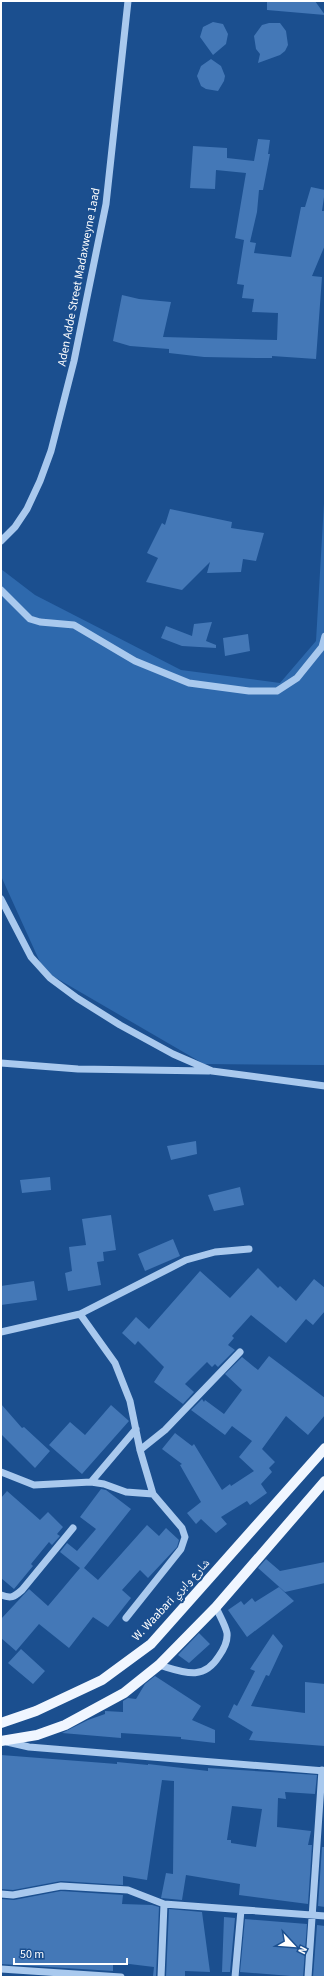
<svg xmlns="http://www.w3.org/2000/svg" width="326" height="1978" viewBox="0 0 326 1978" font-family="'Source Sans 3','Noto Naskh Arabic',sans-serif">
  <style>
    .green { fill: #2e69ad }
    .building { fill: #4478b7; fill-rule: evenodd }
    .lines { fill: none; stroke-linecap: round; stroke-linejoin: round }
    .minor { stroke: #a9c9ee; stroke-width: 7 }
    .major { stroke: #f0f6ff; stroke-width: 10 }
    .labels { text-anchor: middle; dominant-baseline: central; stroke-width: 4; stroke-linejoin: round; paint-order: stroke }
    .street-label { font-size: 12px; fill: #fff; stroke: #1b4f8f }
  </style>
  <rect width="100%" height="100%" fill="#1b4f8f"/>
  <!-- green -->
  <path class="green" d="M325 486V1065L204 1064 44 971 1 876V569L35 595 181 670 280 683 316 641Z"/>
  <!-- building -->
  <path class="building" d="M267 1H315L325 15 267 10Z
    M213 22 223 24 228 34 226 44 213 55 200 37 203 27Z
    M269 23H280L286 31 288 45 285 51 280 55 258 63 260 54 256 49 254 36 262 25Z
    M211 59 221 66 225 76 224 81 218 91 206 89 201 86 197 76 201 66Z
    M258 139 270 140 268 154H270L263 190H259L257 212 250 242 256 243 254 253 291 257 301 207H305L311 187 325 190 322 211H325V245L312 276 322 277 316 359 272 356V358H260L204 357 169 353V349L130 346 113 341 122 295 139 299 171 302 163 337 277 340 278 313 252 312 254 299 242 298 244 285 237 284 244 240 235 238 246 173 216 170 215 189 190 188 193 146 227 148V158L254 161Z
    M170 509 232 522 231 528 264 533 256 561 243 559 241 572 207 573 210 562 182 590 146 582 158 558 147 553 162 523 165 525Z
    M212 622 206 641 216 645V648L182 646 161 638 166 626 192 636 194 624Z
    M248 634 250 651 225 656 223 638Z
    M196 1141 197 1154 171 1160 167 1146Z
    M50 1177 51 1190 22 1193 20 1180Z
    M240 1187 244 1205 214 1211 208 1195Z
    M111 1215 116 1250 103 1252 104 1261 97 1262 101 1285 68 1291 65 1273 72 1271 69 1247 86 1245 82 1219Z
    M173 1239 180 1256 145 1271 138 1254Z
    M258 1268 278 1288 280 1286 296 1301 314 1279 325 1288V1311L313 1325 306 1319 286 1343 251 1315 232 1336 234 1338 228 1345 235 1350 218 1367 215 1364 212 1367 207 1362 185 1384 194 1392 183 1404 154 1382 164 1367 138 1341 135 1345 122 1333 136 1317 149 1329 200 1271 230 1298Z
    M34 1281 37 1300 1 1305V1286Z
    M269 1356 325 1398V1415L308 1435 286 1416 262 1449 275 1462 269 1468 272 1472 261 1484 267 1493 250 1505 247 1501 221 1517 227 1524 216 1533 201 1519 196 1524 187 1513 201 1502 180 1465 182 1464 162 1449 175 1433 192 1446 194 1444 222 1490 230 1484 231 1486 254 1471 239 1457 252 1441 232 1426 225 1435 191 1410 202 1399 204 1402 205 1400 224 1414 242 1390 225 1374 242 1357 258 1370Z
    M1 1404 22 1428 24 1427 50 1451 35 1468 1 1434Z
    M111 1405 129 1421 82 1474 49 1445 70 1422 85 1435Z
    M101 1489 106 1490 131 1509 84 1568 98 1580 147 1525 159 1536 166 1528 179 1540 177 1547 148 1578 140 1570 122 1590 131 1598 108 1627 93 1617 69 1648 39 1624 16 1651 1 1638V1619L29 1589 48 1606 80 1568 60 1552 67 1543 77 1551 96 1529 80 1517Z
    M7 1491 40 1520 48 1512 63 1527 57 1534 60 1536 52 1545 49 1542 31 1564 33 1566 14 1589 1 1578V1498Z
    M266 1559 280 1571 325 1562V1583L285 1592 258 1568Z
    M279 1587 294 1601 247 1637 228 1610 241 1601 244 1605 252 1598 255 1602Z
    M199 1633 210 1644 189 1663 178 1655Z
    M273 1634 283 1646 269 1676 266 1675 251 1706 305 1713V1682L325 1684V1746L249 1740 253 1732 228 1717 234 1704 237 1706 255 1671 250 1669Z
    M21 1649 45 1671 33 1684 8 1663Z
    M155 1676 201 1706 192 1720 215 1730V1743L181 1739V1737L121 1733V1738L62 1733 88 1720 105 1714V1711L123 1712V1701L128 1698 136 1699 145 1684Z
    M1 1755 117 1764V1762L148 1765V1764L208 1771V1768L317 1775 315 1794 285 1792 286 1799 278 1798 277 1827 311 1831 308 1845H312L308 1904 239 1895 240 1884 186 1875 182 1900 161 1898 166 1873 173 1874 174 1781 162 1780 147 1880 123 1876V1885L61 1881 13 1890 1 1889ZM232 1806 262 1809 256 1847 231 1843V1840H227Z
    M322 1847H325V1907L318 1906Z
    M61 1891 123 1895 122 1904 152 1905 159 1907 156 1976H153L154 1967 121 1963H113V1971L1 1964V1899L14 1900Z
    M169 1909 202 1912 210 1972 185 1971V1977H166Z
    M224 1917 235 1918 230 1972H222Z
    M245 1919 307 1924 303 1977 240 1972Z
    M317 1925 325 1926V1977H313Z"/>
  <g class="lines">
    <!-- minor -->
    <path class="minor" d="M1 541 15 527 27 509 40 481 51 451 74 361 106 204 128 1
      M1 590 30 619 40 622 74 625 135 661 189 683 249 691H277L297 678 322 647 325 636
      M1 899 31 957 50 978 77 998 120 1025 173 1054 212 1071 325 1086
      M1 1063 78 1069 209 1071
      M80 1314 115 1363 130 1401 140 1450 153 1494 182 1528 185 1537 181 1549 126 1618
      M1 1332 80 1314 186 1260 215 1252 249 1249
      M140 1450 165 1430 240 1352
      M1 1472 34 1485 91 1482 104 1484 126 1492 153 1494
      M91 1482 136 1429
      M1 1595C11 1599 14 1597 22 1590L73 1528
      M159 1665C183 1672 203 1682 219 1656 224 1649 228 1642 227 1633 225 1624 219 1615 216 1607
      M7 1742 29 1747 325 1771
      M1 1894 13 1895 61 1886 128 1890 164 1904 325 1916
      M1 1969 121 1977
      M161 1977 164 1904
      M235 1977 241 1910
      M308 1977 322 1770"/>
    <!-- major -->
    <path class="major" d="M1 1723 36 1711 102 1680 151 1644 325 1448
      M1 1741 37 1735 65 1725 124 1693 159 1665 216 1607 325 1481"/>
  </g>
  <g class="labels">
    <!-- street labels -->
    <g class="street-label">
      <text transform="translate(79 277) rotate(-79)">Aden Adde Street Madaxweyne 1aad</text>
      <text transform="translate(171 1600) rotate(-47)">W. Waabari شارع وابري</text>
    </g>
  </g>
  <!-- border -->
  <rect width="326" height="1978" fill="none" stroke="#ffffff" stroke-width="4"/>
  <!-- north arrow -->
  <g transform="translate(294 1946) rotate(116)" stroke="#1b4f8f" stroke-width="3" paint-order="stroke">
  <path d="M0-3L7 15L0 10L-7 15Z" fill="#ffffff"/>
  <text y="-6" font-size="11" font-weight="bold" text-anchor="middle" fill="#ffffff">N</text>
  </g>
  <!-- scale -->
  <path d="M14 1958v6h113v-6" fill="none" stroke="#ffffff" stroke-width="2"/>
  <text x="20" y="1958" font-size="12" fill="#ffffff" stroke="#1b4f8f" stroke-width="3" paint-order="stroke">50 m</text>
</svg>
